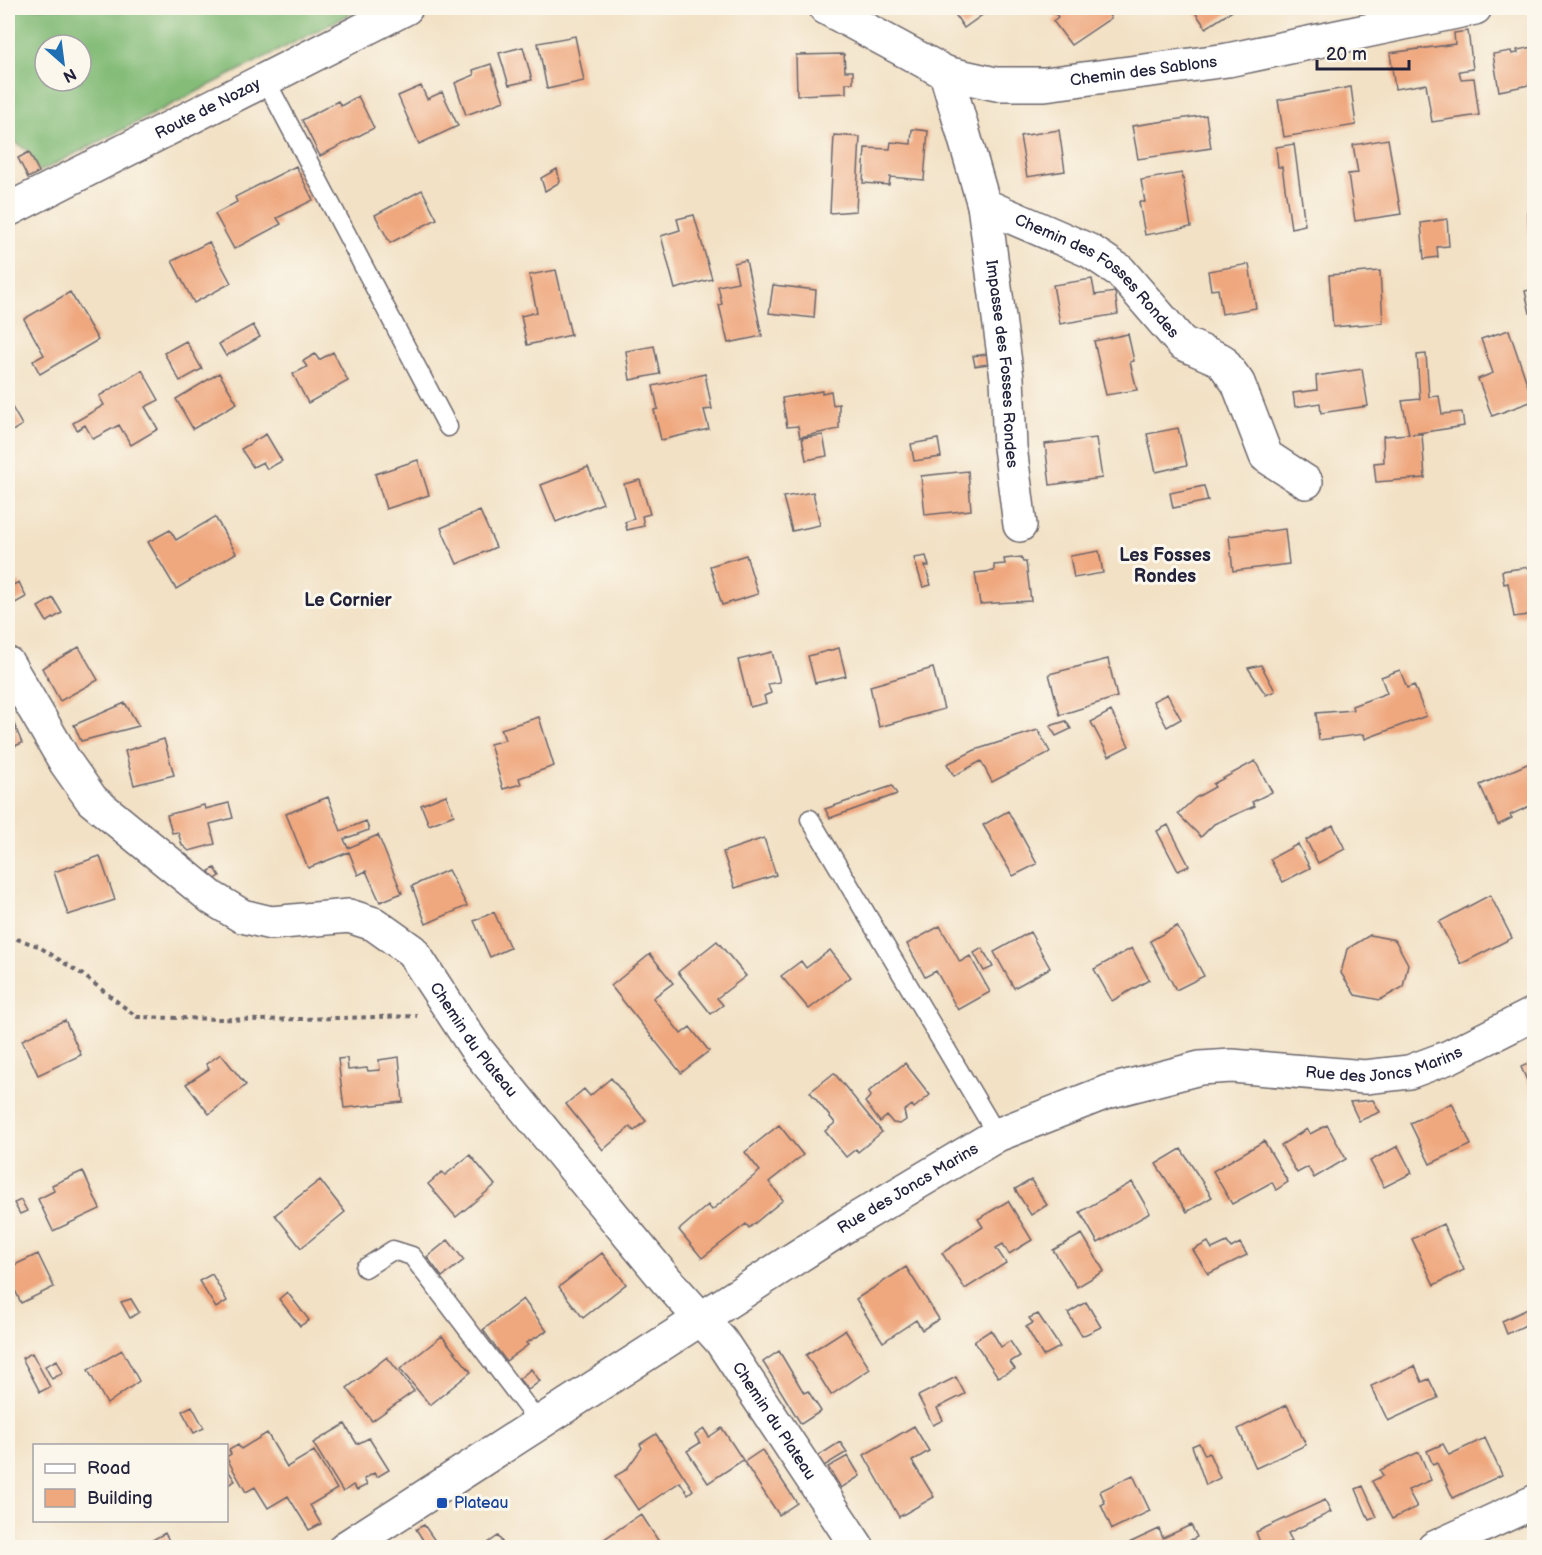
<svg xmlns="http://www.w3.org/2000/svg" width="1542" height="1555" viewBox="0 0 1542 1555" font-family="'Balsamiq Sans',sans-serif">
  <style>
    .forest { fill: #84bc78; stroke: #536f5a; stroke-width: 1.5; fill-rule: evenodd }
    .building { fill: #efa77e }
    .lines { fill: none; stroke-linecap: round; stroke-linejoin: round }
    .service-casing { stroke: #6b656b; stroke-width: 21 }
    .minor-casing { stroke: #6b656b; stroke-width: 36 }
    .path { stroke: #6b656b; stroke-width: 4; stroke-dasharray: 4.5 4.5; stroke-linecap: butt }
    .service { stroke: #fff; stroke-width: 18 }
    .minor { stroke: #fff; stroke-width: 33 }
    .transit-dot { fill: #1a4fb4; stroke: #fbf7ec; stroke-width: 2 }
    .labels { text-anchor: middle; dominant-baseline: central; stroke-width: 6; stroke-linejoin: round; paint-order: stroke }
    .street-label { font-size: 16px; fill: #22223b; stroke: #fbf7ec }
    .transit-label { font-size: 16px; fill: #164399; stroke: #fbf7ec; text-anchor: start }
    .neighbourhood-label { font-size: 18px; font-weight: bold; fill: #22223b; stroke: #fbf7ec }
  </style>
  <rect width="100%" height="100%" fill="#fbf7ec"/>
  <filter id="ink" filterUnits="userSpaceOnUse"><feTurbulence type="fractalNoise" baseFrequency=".0167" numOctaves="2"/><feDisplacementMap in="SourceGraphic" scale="12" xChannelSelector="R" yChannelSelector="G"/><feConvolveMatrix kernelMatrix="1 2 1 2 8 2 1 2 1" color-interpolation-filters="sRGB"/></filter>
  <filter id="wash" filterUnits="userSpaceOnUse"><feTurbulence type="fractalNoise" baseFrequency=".008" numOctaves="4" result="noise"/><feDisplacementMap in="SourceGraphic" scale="24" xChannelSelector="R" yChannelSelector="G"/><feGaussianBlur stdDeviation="1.35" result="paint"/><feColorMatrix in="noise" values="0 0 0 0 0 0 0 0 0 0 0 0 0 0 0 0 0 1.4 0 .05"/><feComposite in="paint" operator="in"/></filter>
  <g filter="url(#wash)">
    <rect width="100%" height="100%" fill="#f2e1c5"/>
    <!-- forest -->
    <path class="forest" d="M8 8H362L39 172 29 152 8 137ZM45 45H81V81H45Z"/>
    <g id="blocks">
      <!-- building -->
      <path class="building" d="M968 8H981L985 13 964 28 956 16Z
        M1051 8H1104L1111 18 1071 45 1053 21 1058 17Z
        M1192 8H1237L1206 28Z
        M1468 31 1473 69 1459 71 1461 79 1474 78 1479 115 1432 122 1426 84 1395 89 1390 53 1455 44 1454 33Z
        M575 36 584 81 547 89 538 43Z
        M523 47 532 80 509 85 499 53Z
        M1534 47V84L1499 91 1493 54 1511 51 1512 54 1518 53 1517 50Z
        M844 54 845 71H853V83H846V93L797 95 796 55Z
        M491 64 504 101 466 115 455 83 474 75 473 70Z
        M421 86 427 99 442 92 458 126 419 144 398 96Z
        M1351 87 1356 125 1284 137 1278 100Z
        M358 96 374 128 320 156 302 120 338 101 341 106Z
        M1206 115 1211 148 1138 159 1132 126Z
        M912 129 928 131 924 180 890 177 889 185 863 183 865 148 890 149 891 142 911 144Z
        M1059 130 1065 171 1027 177 1020 136Z
        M834 135 860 137 856 211 830 213Z
        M1388 139 1401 214 1355 221 1348 174 1358 173 1353 145Z
        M1294 144 1305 225 1291 228 1282 167H1278L1276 147Z
        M29 152 39 172 28 178 18 158Z
        M296 166 313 200 277 218 281 224 234 249 215 214 237 202 235 197Z
        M557 169 560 182 545 191 541 178Z
        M1182 173 1191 227 1145 235 1139 202H1145L1141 180Z
        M422 190 437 219 390 243 375 215Z
        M1528 210H1534V234H1529Z
        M694 215 712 279 675 289 661 236 680 230 677 219Z
        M1447 219 1449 246 1437 247 1438 257 1424 259 1421 223Z
        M209 242 231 283 194 303 172 261Z
        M746 260 762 336 728 343 719 305 722 304 718 286 738 282 734 263Z
        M1249 264 1256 308 1222 314 1218 289 1211 290 1208 271Z
        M556 270 571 335 527 345 521 316 537 312 529 275Z
        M1380 271 1383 323 1333 327 1329 275Z
        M1092 279 1095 295 1115 292 1118 314 1060 324 1053 285Z
        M773 285 816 290 814 318 769 313Z
        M1534 289V312L1530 313 1525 291Z
        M70 292 98 340 40 374 33 361 44 355 24 319Z
        M253 325 260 337 226 356 219 344Z
        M1509 330 1533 401 1492 416 1478 379 1493 373 1481 339Z
        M1128 334 1134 361 1130 362 1137 390 1106 395 1094 341Z
        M186 341 202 369 180 381 164 353Z
        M654 346 660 374 630 380 626 351Z
        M333 352 348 381 308 403 293 374 307 367 303 361 315 354 319 360Z
        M994 353 995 363 975 366 973 356Z
        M1426 354 1429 397 1439 396 1442 414 1462 412 1464 426 1412 434H1422L1425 478 1376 482 1374 463 1384 462 1383 436 1409 434 1402 401 1420 399 1417 355Z
        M1362 369 1368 406 1321 413 1320 403 1295 407 1293 393 1317 390 1316 376Z
        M142 370 159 400 145 407 158 429 131 445 119 425 93 439 85 425 77 430 73 423 104 405 99 396Z
        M219 373 237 403 193 429 176 399Z
        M705 374 712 409 704 410 709 429 661 440 654 410 658 409 653 386Z
        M822 391V393L831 391 833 405 839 404V429L800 437 798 426 787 427 782 398Z
        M8 400 22 425 8 434Z
        M1178 428 1187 465 1156 472 1147 434Z
        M266 434 282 461 267 469 263 462 253 467 241 449Z
        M823 435 827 456 806 460 802 438Z
        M1096 438 1102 478 1050 485 1045 444Z
        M938 439 941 457 914 461 911 444Z
        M418 460 429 495 386 509 375 474Z
        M588 467 603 503 556 522 541 485Z
        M968 471 971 510 925 515 921 476Z
        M640 480 650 514 642 516 644 526 627 530 625 522 634 519 624 484Z
        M1204 486 1208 501 1173 508 1170 493Z
        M813 492 820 525 792 531 783 497Z
        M480 511 496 547 457 564 441 528Z
        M215 517 236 553 176 589 148 542 170 530 176 540Z
        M1285 529 1289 564 1233 571 1229 536Z
        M1099 551 1103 573 1074 578 1070 556Z
        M746 555 758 594 722 605 710 566Z
        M926 556 929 566H925L931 585 923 587 914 558Z
        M1021 557 1023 562H1026L1031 601 980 604 975 573 994 571V565L1005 564 1004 559Z
        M1529 567 1531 580 1534 579V614L1514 617 1508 583 1504 584 1502 571Z
        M19 582 26 597 8 607V585L9 587Z
        M53 598 62 613 47 622 38 607Z
        M79 647 98 680 60 701 42 668Z
        M839 648 846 676 815 683 808 656Z
        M772 652 780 682 768 684 771 693 764 696 766 703 750 707 738 660Z
        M1108 659 1117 697 1060 715 1049 674Z
        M1261 665 1275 691 1266 695 1248 668Z
        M933 668 944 709 879 727 870 686Z
        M1400 670 1407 688 1414 685 1426 716 1365 739 1364 734 1319 740 1316 713 1353 710 1352 706 1387 693 1381 677Z
        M1167 694 1181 719 1167 727 1153 701Z
        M125 703 139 726 81 741 74 725Z
        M1111 711 1129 746 1109 756 1091 722Z
        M9 712 22 743 8 749V713Z
        M539 717 554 766 519 778 521 784 503 789 490 744 505 740 501 729Z
        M1066 721 1071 729 1056 736 1050 726Z
        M1038 730 1050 752 992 782 981 761 954 776 947 764 975 750Z
        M164 739 174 775 134 785 125 751Z
        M1255 761 1272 792 1252 802 1255 806 1214 824 1201 837 1178 814 1195 798 1215 787 1213 784Z
        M1534 761V804L1510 815 1512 818 1498 825 1480 785Z
        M892 786 897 794 830 818 825 809Z
        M446 795 454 815 429 825 421 805Z
        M328 797 341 831 366 821 369 830 344 839 348 848 378 835 402 893 380 902 366 871 358 875 349 852 308 868 286 814Z
        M229 803 233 818 210 824 215 844 189 851 182 845 178 832 172 833 167 815 204 805 205 809Z
        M1008 811 1037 864 1013 876 983 825Z
        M1168 825 1189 866 1178 871 1157 831Z
        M1333 825 1345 849 1318 863 1306 840Z
        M764 838 776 875 735 888 723 852Z
        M1298 844 1310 868 1283 882 1270 859Z
        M100 856 115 900 68 915 54 872Z
        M215 868 220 876 214 880 209 871Z
        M448 870 467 906 426 924 412 886Z
        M1490 895 1512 938 1461 964 1439 922Z
        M494 912 510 948 490 957 474 921Z
        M940 926 960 962 970 956 990 992 958 1010 936 971 925 977 907 944Z
        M1177 926 1204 976 1176 990 1150 941Z
        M1030 932 1050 968 1014 988 994 952Z
        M1370 935 1395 940 1408 964 1403 987 1380 1000 1355 995 1341 973 1347 949Z
        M717 941 746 976 717 998 723 1005 711 1014 678 972Z
        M982 948 993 967 984 971 974 953Z
        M1132 948 1149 980 1112 1001 1094 969Z
        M830 950 851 977 809 1009 781 976 801 961 806 968Z
        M650 954 673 983 653 998 681 1034 690 1027 709 1051 681 1073 611 986Z
        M65 1020 81 1055 38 1075 22 1040Z
        M221 1054 246 1085 209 1114 186 1084 209 1069 206 1064Z
        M399 1057 403 1102 344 1108 338 1059 347 1058 348 1070 367 1068 368 1071 380 1070 379 1060Z
        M1534 1061V1096L1521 1067Z
        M905 1063 930 1095 914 1108 912 1105 904 1111 906 1120 900 1124 893 1123 887 1116 880 1122 865 1102 871 1096 868 1092Z
        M834 1073 882 1132 858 1152 856 1149 846 1157 825 1131 835 1123 810 1092Z
        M611 1078 646 1121 634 1131 630 1127 603 1150 566 1104 584 1089 590 1096Z
        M1373 1100 1380 1112 1359 1121 1350 1102Z
        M1452 1103 1471 1145 1430 1164 1410 1123Z
        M779 1125 803 1155 769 1182 783 1200 749 1228 746 1224 702 1258 679 1230 708 1205 712 1210 760 1171 745 1152Z
        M1327 1125 1346 1159 1314 1178 1308 1167 1297 1173 1281 1145 1307 1129 1310 1134Z
        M1264 1141 1288 1182 1276 1190 1272 1182 1232 1204 1213 1171Z
        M1398 1146 1412 1173 1384 1187 1370 1161Z
        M1181 1149 1212 1197 1187 1212 1156 1164Z
        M470 1155 495 1185 456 1217 428 1184 442 1172 445 1175Z
        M83 1171 100 1209 53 1231 38 1199 54 1191 52 1185Z
        M320 1180 345 1212 301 1248 275 1215Z
        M1031 1180 1047 1205 1031 1215 1015 1189Z
        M1132 1182 1150 1213 1098 1243 1080 1212Z
        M21 1200 27 1211 20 1214 14 1203Z
        M1008 1201 1032 1240 1009 1254 1003 1244 996 1248 1006 1263 965 1289 942 1253 983 1227 978 1219Z
        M1443 1224 1464 1270 1434 1285 1412 1239Z
        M1082 1234 1104 1271 1077 1287 1053 1250Z
        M448 1240 464 1260 442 1277 427 1257Z
        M1208 1242 1212 1249 1227 1242 1231 1248 1240 1243 1247 1255 1208 1274 1193 1250Z
        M602 1253 626 1284 583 1318 559 1287Z
        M38 1254 54 1287 21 1303 8 1275V1268Z
        M906 1267 939 1319 922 1330 916 1320 883 1342 856 1299Z
        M212 1274 227 1301 216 1308 199 1281Z
        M287 1292 309 1320 300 1326 279 1299Z
        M131 1299 139 1312 130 1318 121 1302Z
        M523 1299 547 1331 526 1343 528 1345 506 1361 483 1330Z
        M1086 1302 1101 1327 1082 1336 1068 1313Z
        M1534 1306V1321L1507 1334 1502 1321Z
        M1038 1314 1060 1347 1043 1356 1026 1327 1033 1323 1029 1318Z
        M845 1330 870 1369 831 1395 806 1355Z
        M991 1330 1001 1347 1010 1341 1020 1356 1010 1362 1015 1369 998 1377 974 1341Z
        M442 1336 471 1372 430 1405 400 1369Z
        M122 1350 139 1381 107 1404 88 1370Z
        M779 1351 804 1393 808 1391 821 1411 801 1424 763 1362Z
        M32 1353 50 1387 40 1392 22 1358Z
        M387 1357 414 1391 372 1421 347 1388Z
        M57 1360 63 1373 52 1379 45 1366Z
        M1415 1366 1422 1382 1429 1379 1438 1398 1388 1421 1371 1386Z
        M531 1369 540 1381 528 1390 519 1379Z
        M956 1377 965 1394 937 1408 943 1420 933 1425 918 1396Z
        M1287 1405 1306 1445 1256 1468 1238 1429Z
        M192 1406 204 1428 194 1433 182 1411Z
        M345 1424 357 1444 369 1438 389 1470 377 1477 374 1473 364 1479 367 1485 357 1490 353 1485 343 1492 313 1443Z
        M914 1426 929 1451 912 1461 934 1497 899 1517 864 1455Z
        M722 1428 743 1460 708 1483 687 1451 700 1443 695 1435 704 1429 709 1437Z
        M267 1433 287 1467 314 1451 337 1489 310 1505 321 1524 309 1530 288 1496 268 1508 255 1487 246 1492 226 1457 231 1454 229 1450 238 1445 241 1449Z
        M656 1434 693 1490 688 1494 680 1482 638 1510 615 1476 626 1470 642 1448 640 1444Z
        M1485 1438 1502 1475 1453 1498 1437 1463 1433 1465 1427 1451 1443 1444 1449 1455Z
        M840 1442 847 1452 824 1466 818 1456Z
        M1199 1443 1205 1455 1209 1453 1220 1478 1206 1485 1192 1446Z
        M762 1450 797 1503 779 1515 744 1462Z
        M1419 1452 1431 1480 1408 1490 1417 1507 1392 1519 1372 1481 1383 1476 1380 1470Z
        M848 1456 860 1476 841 1488 828 1467Z
        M226 1467 235 1481 226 1486Z
        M1133 1475 1150 1511 1112 1529 1101 1505 1105 1503 1100 1491Z
        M1363 1486 1377 1517 1369 1520 1356 1489Z
        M1325 1500 1331 1512 1288 1533 1292 1541 1276 1548H1262L1256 1532Z
        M641 1514 663 1548H609L603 1540Z
        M424 1525 440 1548H428L416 1529Z
        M1191 1525 1197 1537 1175 1548H1131L1129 1543 1159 1529 1163 1538Z
        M165 1533 173 1548H138Z
        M498 1536 506 1548H481Z"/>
    </g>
  </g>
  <g filter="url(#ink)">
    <use href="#blocks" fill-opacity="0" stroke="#6b656b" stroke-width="1.5"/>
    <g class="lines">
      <!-- service casing -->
      <g class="service-casing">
        <path id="service" d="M265 79 448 427
          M810 819 997 1135
          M365 1268 393 1250 412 1256 540 1424"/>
      </g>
      <!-- minor casing -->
      <g class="minor-casing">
        <g id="minor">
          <path id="s1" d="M826 8 946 73 996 84H1045L1228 60 1475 8"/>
          <path id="s2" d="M946 73 984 205 1090 251 1120 271 1182 343 1221 360 1238 383 1266 456 1306 482"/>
          <path id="s3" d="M984 205 1007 378 1010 447 1020 525"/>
          <path id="s4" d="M8 210 406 8"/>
          <path id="s5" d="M8 664 66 763 92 800 212 898 242 916 271 923 349 916 374 924 412 951 477 1050 666 1280 721 1341 858 1548"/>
          <path id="s6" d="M345 1548 845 1226 997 1135 1107 1092 1200 1068 1232 1066 1365 1077 1409 1072 1449 1057 1534 1014"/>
          <path d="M1434 1548 1534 1502"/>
        </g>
      </g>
      <!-- path -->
      <path class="path" d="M1528 541 1534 538
        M8 936 38 946 83 975 137 1017 261 1020 417 1016"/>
      <!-- service -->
      <use href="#service" class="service"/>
      <!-- minor -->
      <use href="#minor" class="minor"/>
    </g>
  </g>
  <!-- markers -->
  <rect class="transit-dot" x="436" y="1497" width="12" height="12" rx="3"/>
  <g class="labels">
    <!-- street labels -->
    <g class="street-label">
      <text stroke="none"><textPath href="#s1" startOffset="336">Chemin des Sablons</textPath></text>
      <text stroke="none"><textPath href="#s4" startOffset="224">Route de Nozay</textPath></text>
      <text stroke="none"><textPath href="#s2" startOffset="273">Chemin des Fosses Rondes</textPath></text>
      <text stroke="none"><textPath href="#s3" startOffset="160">Impasse des Fosses Rondes</textPath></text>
      <text stroke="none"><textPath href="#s5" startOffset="639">Chemin du Plateau</textPath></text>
      <text stroke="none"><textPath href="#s6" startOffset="1172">Rue des Joncs Marins</textPath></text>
      <text stroke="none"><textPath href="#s6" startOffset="668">Rue des Joncs Marins</textPath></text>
      <text stroke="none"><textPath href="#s5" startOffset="1125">Chemin du Plateau</textPath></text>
    </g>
    <!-- transit labels -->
    <g class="transit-label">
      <text x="454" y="1503">Plateau</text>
    </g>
    <!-- neighbourhood labels -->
    <g class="neighbourhood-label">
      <text x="1165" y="555">Les Fosses<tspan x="1165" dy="21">Rondes</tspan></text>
      <text x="348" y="600">Le Cornier</text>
    </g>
  </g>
  <!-- margin -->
  <rect width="1542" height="1555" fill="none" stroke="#fbf7ec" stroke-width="30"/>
  <!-- legend -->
  <rect x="33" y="1444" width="195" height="78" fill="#fbf7ec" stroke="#a4a2a5" stroke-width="1.5"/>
  <rect x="45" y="1464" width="30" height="9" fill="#ffffff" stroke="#a4a2a5" stroke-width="1.5"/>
  <text x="87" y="1474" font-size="18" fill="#22223b">Road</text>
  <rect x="45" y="1489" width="30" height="18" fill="#efa77e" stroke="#a4a2a5" stroke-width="1.5"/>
  <text x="87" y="1504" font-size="18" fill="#22223b">Building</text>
  <!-- north arrow -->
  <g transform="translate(63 63) rotate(152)"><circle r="28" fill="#fbf7ec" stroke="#a4a2a5" stroke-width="1.5"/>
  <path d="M0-4.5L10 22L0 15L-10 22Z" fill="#1f6fb2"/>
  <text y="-9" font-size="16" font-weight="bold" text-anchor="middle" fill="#22223b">N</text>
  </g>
  <!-- scale -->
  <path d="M1317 60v9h92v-9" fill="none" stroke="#22223b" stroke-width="3"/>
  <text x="1326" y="60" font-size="18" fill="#22223b" stroke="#fbf7ec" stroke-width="4.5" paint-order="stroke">20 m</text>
</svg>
